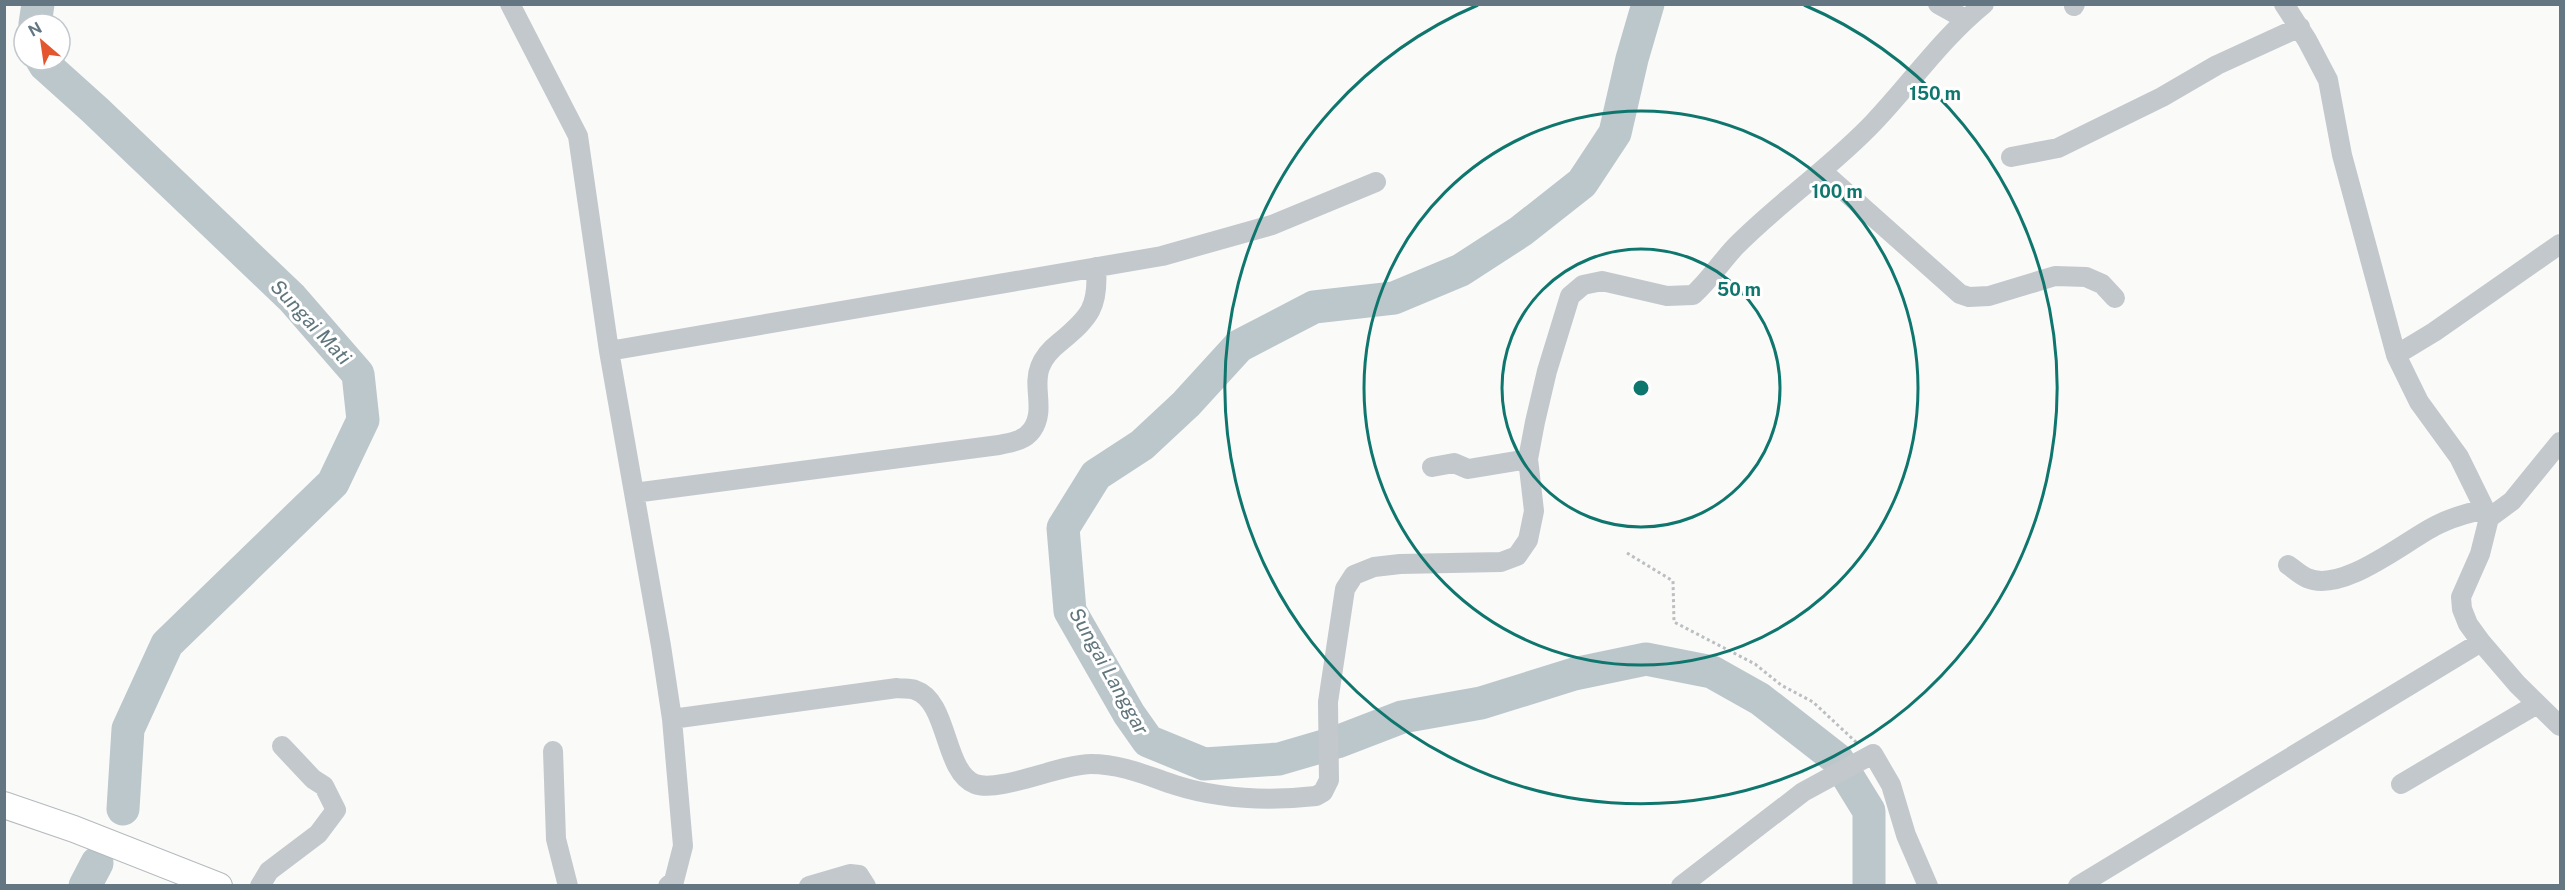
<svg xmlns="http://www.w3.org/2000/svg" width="2565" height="890" viewBox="0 0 2565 890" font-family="'Public Sans',sans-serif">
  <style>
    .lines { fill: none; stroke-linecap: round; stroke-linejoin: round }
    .river { stroke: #bbc7cb; stroke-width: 33 }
    .major-casing { stroke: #b5babe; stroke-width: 28 }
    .path { stroke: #bbbfc2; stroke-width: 3; stroke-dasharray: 3 3; stroke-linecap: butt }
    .minor { stroke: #c3c8cc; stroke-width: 20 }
    .major { stroke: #fff; stroke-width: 26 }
    .ring { fill: none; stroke: #0f766e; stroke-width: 3 }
    .labels { text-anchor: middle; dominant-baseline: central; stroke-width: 6; stroke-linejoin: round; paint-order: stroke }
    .water-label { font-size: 20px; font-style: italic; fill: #60757c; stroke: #fff }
    .centre { fill: #0f766e; stroke: #fff; stroke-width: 3 }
    .ring-label { font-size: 18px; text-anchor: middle; font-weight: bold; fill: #0f766e; stroke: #fff; stroke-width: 6; stroke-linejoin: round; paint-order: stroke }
  </style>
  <rect width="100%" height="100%" fill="#fafaf8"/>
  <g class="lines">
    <!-- river -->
    <path class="river" d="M1648 4 1632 59 1615 133 1582 183 1521 231 1461 270 1394 298 1314 307 1239 346 1186 404 1142 445 1096 475 1063 528 1070 611 1129 714 1148 741 1204 764 1279 759 1337 742 1402 717 1481 703 1574 674 1646 659 1712 672 1760 699 1837 759 1869 811V886
      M35 24 38 4
      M42 60 45 65 95 110 292 298 358 374 363 420 333 483 167 644 128 729 123 809
      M85 886 97 863"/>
    <!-- major casing -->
    <g class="major-casing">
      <path id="major" d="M4 805 74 829 219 886"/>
    </g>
    <!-- path -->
    <path class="path" d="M1627 553 1673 581 1674 622 1755 664 1781 685 1813 702 1857 743"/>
    <!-- minor -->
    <path class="minor" d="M510 4 578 136 609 351 661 646 672 719 683 846 674 881 668 886
      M1938 4 1965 19
      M2284 4 2307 40 2328 80 2342 155 2396 355 2419 402 2459 457 2489 518 2480 554 2461 597 2462 609 2468 624 2481 642 2517 684 2560 726
      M2074 6 2075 4
      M2011 157 2058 148 2162 97 2217 65 2300 27
      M1823 172 1960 294 1969 297 1989 296 2055 276 2086 277 2102 284 2115 298
      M609 351 1162 256 1272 225 1376 182
      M2396 355 2434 332 2560 244
      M1432 467 1454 463 1468 469 1528 459
      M634 493 999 445C1012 442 1024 441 1032 430 1046 410 1032 387 1040 367 1044 356 1051 349 1060 342 1090 317 1099 307 1096 267
      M2489 518 2512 501 2560 442
      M2288 565C2294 569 2300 575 2307 578 2343 594 2406 540 2437 525 2452 517 2468 513 2485 509
      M672 719 897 688C903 689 910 688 915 690 949 701 943 771 975 784 1000 793 1060 764 1091 764 1121 764 1148 776 1175 785 1219 799 1270 801 1316 796L1323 792 1329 780 1328 702 1345 589 1354 575 1374 567 1400 564 1501 562 1517 556 1528 540 1534 511 1528 459 1535 422 1547 371 1570 296 1583 285 1602 281 1667 296 1693 295C1709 281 1720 263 1735 247 1779 202 1832 167 1875 121 1911 83 1942 38 1984 4
      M553 751 556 839 568 886
      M2401 784 2537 704
      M260 886 269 871 318 834 336 810 324 786 313 779 282 746
      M809 886 850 874 859 875 866 886
      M1681 886 1803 792 1873 754 1891 785 1906 835 1928 886
      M2078 886 2481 642"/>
    <!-- major -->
    <use href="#major" class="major"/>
  </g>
  <!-- distance rings -->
  <g class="ring">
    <circle cx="1641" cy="388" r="139"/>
    <circle cx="1641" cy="388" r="277"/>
    <path d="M1804 5A416 416 0 1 1 1478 5"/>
  </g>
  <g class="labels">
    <!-- water labels -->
    <g class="water-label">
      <text transform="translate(311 322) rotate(47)">Sungai Mati</text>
      <text transform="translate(1109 671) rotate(61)">Sungai Langgar</text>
    </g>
  </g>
  <circle cx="1641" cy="388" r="9" class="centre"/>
  <g class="ring-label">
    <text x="1935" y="100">150 m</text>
    <text x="1837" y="198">100 m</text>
    <text x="1739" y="296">50 m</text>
  </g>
  <!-- border -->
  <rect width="2565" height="890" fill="none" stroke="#657683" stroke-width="12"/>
  <!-- north arrow -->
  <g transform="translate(42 42) rotate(331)"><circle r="28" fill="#ffffff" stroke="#c1c8cd" stroke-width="1.5"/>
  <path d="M0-4.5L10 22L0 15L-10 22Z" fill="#e4572e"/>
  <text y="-9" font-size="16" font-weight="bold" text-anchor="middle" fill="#657683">N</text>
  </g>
</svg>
